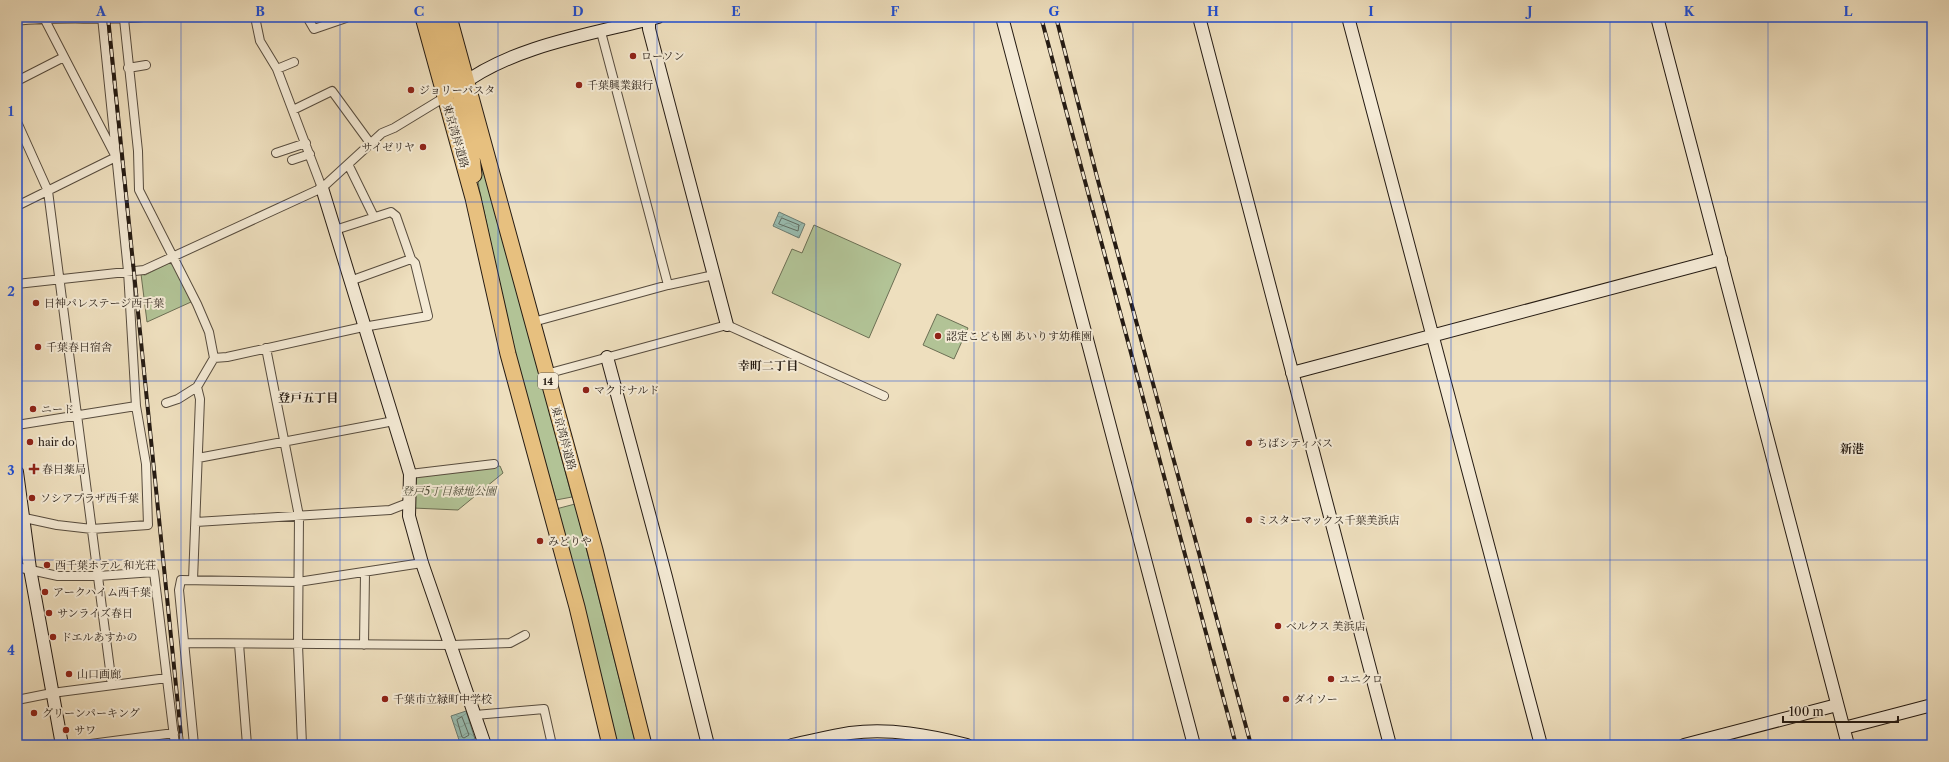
<svg xmlns="http://www.w3.org/2000/svg" width="1949" height="762" viewBox="0 0 1949 762" font-family="'Libre Caslon Text','Noto Serif JP',serif">
  <style>
    .green { fill: #b2c396; stroke: #6c6f54 }
    .water { fill: url(#water-waves); stroke: #6b7c72 }
    .lines { fill: none; stroke-linecap: round; stroke-linejoin: round }
    .shore { stroke: #5f6c62; stroke-width: 1 }
    .street-casing { stroke: #574c3e; stroke-width: 10 }
    .secondary-casing { stroke: #251b13; stroke-width: 14 }
    .highway-casing { stroke: #251b13; stroke-width: 17 }
    .street { stroke: #f4ead5; stroke-width: 8 }
    .secondary { stroke: #f4ead5; stroke-width: 12 }
    .highway { stroke: #e7c07f; stroke-width: 15 }
    .rail-casing { stroke: #251b13; stroke-width: 4 }
    .rail { stroke: #f4ead5; stroke-width: 2.5; stroke-dasharray: 8; stroke-linecap: butt }
    .grid { fill: none; stroke: #1d4ed8; stroke-width: 1; stroke-opacity: 0.55 }
    .poi-dot { fill: #8f2418; stroke: #f4ead5; stroke-width: 1.5 }
    .labels { text-anchor: middle; dominant-baseline: central; stroke-width: 4; stroke-linejoin: round; paint-order: stroke }
    .shield { fill: #f4ead5; stroke: #63594d; stroke-width: 1 }
    .shield-label { font-size: 10px; font-weight: bold; fill: #251b13 }
    .poi-label { font-size: 11px; fill: #251b13; stroke: #f4ead5; text-anchor: start }
    .street-label { font-size: 11px; fill: #251b13; stroke: #f4ead5 }
    .park-label { font-size: 11px; font-style: italic; fill: #4f4d3a; stroke: #f4ead5 }
    .neighbourhood-label { font-size: 12px; font-weight: bold; fill: #251b13; stroke: #f4ead5 }
    .neatline { fill: none; stroke: #1d4ed8; stroke-width: 1.5 }
    .grid-label { font-size: 13px; text-anchor: middle; font-weight: bold; fill: #1d4ed8 }
  </style>
  <defs>
    <pattern id="water-waves" width="16" height="10" patternUnits="userSpaceOnUse"><rect width="16" height="10" fill="#99bdb1"/><path d="M0 5q4-4 8 0t8 0" fill="none" stroke="#84a297"/></pattern>
  </defs>
  <rect width="100%" height="100%" fill="#eedfbe"/>
  <filter id="stains"><feTurbulence type="fractalNoise" baseFrequency=".005" numOctaves="4"/><feColorMatrix values="0 0 0 0 .2 0 0 0 0 .09 0 0 0 0 .02 0 0 0 .5 -.17"/></filter>
  <radialGradient id="worn" r=".72"><stop offset=".6" stop-color="#630" stop-opacity="0"/><stop offset="1" stop-color="#630" stop-opacity=".3"/></radialGradient>
  <!-- green -->
  <path class="green" d="M465 107 495 207 572 497 556 500 515 357 479 188 475 149Z
    M814 225 901 264 869 338 772 293 792 249 802 253Z
    M169 263 174 265 191 302 147 322 141 274 145 275Z
    M937 314 968 328 954 359 923 345Z
    M500 466 503 473 458 510 413 508 415 476Z
    M575 504 636 745H616L556 509Z"/>
  <!-- water -->
  <path class="water" d="M779 212 805 224 799 238 773 226Z
    M466 711 475 739 460 743 451 716Z"/>
  <g class="lines">
    <!-- shore -->
    <path class="shore" d="M782 218 799 225 798 231 779 224Z
      M462 717 469 735 464 738 462 737 457 720Z"/>
    <!-- street casing -->
    <g class="street-casing">
      <path id="street" d="M255 17 260 41 277 69 322 188
        M307 17 314 29 346 18
        M124 19 138 151 139 190 197 304 209 332 214 358
        M17 21C59 16 101 21 143 17
        M601 32 668 285
        M128 68 146 65
        M277 69 294 62
        M17 81 64 57
        M293 110 332 91 370 143
        M17 122 48 191 112 685
        M276 153 306 143
        M292 160 310 154
        M348 164 374 217
        M17 206 116 157 44 18
        M335 230 391 212 396 216 411 259
        M17 284 144 270 322 188 382 133 394 128 445 97
        M533 322 668 285 714 275
        M266 348 299 516 298 645 302 745
        M546 374 727 325 884 396
        M166 403 178 399 197 387 214 358 227 357 363 327 428 316 415 263 411 259 350 281
        M17 425 136 406
        M198 458 394 421
        M410 474 494 464
        M20 517 57 525 92 529 148 525 146 464 136 406 128 271 102 17
        M196 522 390 510 408 503
        M17 567 58 576H98L154 572 175 745
        M193 580 200 399 197 387
        M185 643 452 645 510 643 525 635
        M239 644 247 745
        M364 645 365 573
        M17 700 52 693 167 678
        M475 715 544 709 552 745
        M83 745 174 733
        M194 745 179 590 181 580 298 582 422 563"/>
    </g>
    <!-- secondary casing -->
    <g class="secondary-casing">
      <path id="secondary" d="M649 17V29L727 325
        M1002 17 1194 745
        M1199 17 1390 745
        M1348 17 1541 745
        M1657 17 1848 745
        M460 86C514 45 593 34 658 17
        M322 188 407 464 410 474 409 516 422 563 485 745
        M607 357 666 577 708 745
        M1292 373 1721 259
        M17 472 30 569 62 745
        M1844 728 1932 705
        M792 745C812 741 831 736 850 733 890 728 929 735 967 745
        M1684 745 1837 705"/>
    </g>
    <!-- highway casing -->
    <g class="highway-casing">
      <path id="highway" d="M423 17 473 198 508 354 577 607 610 745
        M434 17 450 73 451 81 446 95
        M449 17 595 550 644 745
        M465 84 460 94 470 137 474 175"/>
    </g>
    <!-- street -->
    <use href="#street" class="street"/>
    <!-- secondary -->
    <use href="#secondary" class="secondary"/>
    <!-- highway -->
    <use href="#highway" class="highway"/>
    <!-- rail casing -->
    <g class="rail-casing">
      <path id="rail" d="M108 17 182 745
        M1041 17 1236 745
        M1056 17 1097 177 1251 745"/>
    </g>
    <!-- rail -->
    <use href="#rail" class="rail"/>
  </g>
  <!-- grid -->
  <path class="grid" d="M181 17V745M340 17V745M498 17V745M657 17V745M816 17V745M974 17V745M1133 17V745M1292 17V745M1451 17V745M1610 17V745M1768 17V745M17 202H1932M17 381H1932M17 560H1932"/>
  <!-- markers -->
  <g class="poi-dot">
    <circle cx="633" cy="56" r="4"/>
    <circle cx="579" cy="85" r="4"/>
    <circle cx="411" cy="90" r="4"/>
    <circle cx="423" cy="147" r="4"/>
    <circle cx="36" cy="303" r="4"/>
    <circle cx="938" cy="336" r="4"/>
    <circle cx="38" cy="347" r="4"/>
    <circle cx="586" cy="390" r="4"/>
    <circle cx="33" cy="409" r="4"/>
    <circle cx="30" cy="442" r="4"/>
    <circle cx="1249" cy="443" r="4"/>
    <path d="M32 463h4v4h4v4h-4v4h-4v-4h-4v-4h4z"/>
    <circle cx="32" cy="498" r="4"/>
    <circle cx="1249" cy="520" r="4"/>
    <circle cx="540" cy="541" r="4"/>
    <circle cx="47" cy="565" r="4"/>
    <circle cx="45" cy="592" r="4"/>
    <circle cx="49" cy="613" r="4"/>
    <circle cx="1278" cy="626" r="4"/>
    <circle cx="53" cy="637" r="4"/>
    <circle cx="69" cy="674" r="4"/>
    <circle cx="1331" cy="679" r="4"/>
    <circle cx="385" cy="699" r="4"/>
    <circle cx="1286" cy="699" r="4"/>
    <circle cx="34" cy="713" r="4"/>
    <circle cx="66" cy="730" r="4"/>
  </g>
  <g class="labels">
    <!-- shield labels -->
    <rect class="shield" x="538" y="373" width="20" height="16" rx="3"/>
    <g class="shield-label">
      <text x="548" y="381">14</text>
    </g>
    <!-- poi labels -->
    <g class="poi-label">
      <text x="641" y="56">ローソン</text>
      <text x="587" y="85">千葉興業銀行</text>
      <text x="419" y="90">ジョリーパスタ</text>
      <text x="415" y="147" text-anchor="end">サイゼリヤ</text>
      <text x="44" y="303">日神パレステージ西千葉</text>
      <text x="946" y="336">認定こども園 あいりす幼稚園</text>
      <text x="46" y="347">千葉春日宿舎</text>
      <text x="594" y="390">マクドナルド</text>
      <text x="41" y="409">ニード</text>
      <text x="38" y="442">hair do</text>
      <text x="1257" y="443">ちばシティバス</text>
      <text x="42" y="469">春日薬局</text>
      <text x="40" y="498">ソシアプラザ西千葉</text>
      <text x="1257" y="520">ミスターマックス千葉美浜店</text>
      <text x="548" y="541">みどりや</text>
      <text x="55" y="565">西千葉ホテル 和光荘</text>
      <text x="53" y="592">アークハイム西千葉</text>
      <text x="57" y="613">サンライズ春日</text>
      <text x="1286" y="626">ベルクス 美浜店</text>
      <text x="61" y="637">ドエルあすかの</text>
      <text x="77" y="674">山口画廊</text>
      <text x="1339" y="679">ユニクロ</text>
      <text x="393" y="699">千葉市立緑町中学校</text>
      <text x="1294" y="699">ダイソー</text>
      <text x="42" y="713">グリーンパーキング</text>
      <text x="74" y="730">サワ</text>
    </g>
    <!-- street labels -->
    <g class="street-label">
      <text transform="translate(456 136) rotate(74)">東京湾岸道路</text>
      <text transform="translate(564 438) rotate(75)">東京湾岸道路</text>
    </g>
    <!-- park labels -->
    <g class="park-label">
      <text x="449" y="491">登戸5丁目緑地公園</text>
    </g>
    <!-- neighbourhood labels -->
    <g class="neighbourhood-label">
      <text x="768" y="365">幸町二丁目</text>
      <text x="308" y="397">登戸五丁目</text>
      <text x="1852" y="448">新港</text>
    </g>
  </g>
  <!-- margin -->
  <rect width="1949" height="762" fill="none" stroke="#eedfbe" stroke-width="44"/>
  <!-- scale -->
  <path d="M1783 716v6h115v-6" fill="none" stroke="#251b13" stroke-width="2"/>
  <text x="1789" y="716" font-size="12" fill="#251b13" stroke="#f4ead5" stroke-width="3" paint-order="stroke">100 m</text>
  <rect x="22" y="22" width="1905" height="718" class="neatline"/>
  <g class="grid-label">
    <text x="101" y="16">A</text>
    <text x="260" y="16">B</text>
    <text x="419" y="16">C</text>
    <text x="578" y="16">D</text>
    <text x="736" y="16">E</text>
    <text x="895" y="16">F</text>
    <text x="1054" y="16">G</text>
    <text x="1213" y="16">H</text>
    <text x="1371" y="16">I</text>
    <text x="1530" y="16">J</text>
    <text x="1689" y="16">K</text>
    <text x="1848" y="16">L</text>
    <text x="11" y="116">1</text>
    <text x="11" y="296">2</text>
    <text x="11" y="475">3</text>
    <text x="11" y="655">4</text>
  </g>
  <rect width="100%" height="100%" filter="url(#stains)"/>
  <rect width="100%" height="100%" fill="url(#worn)"/>
</svg>
